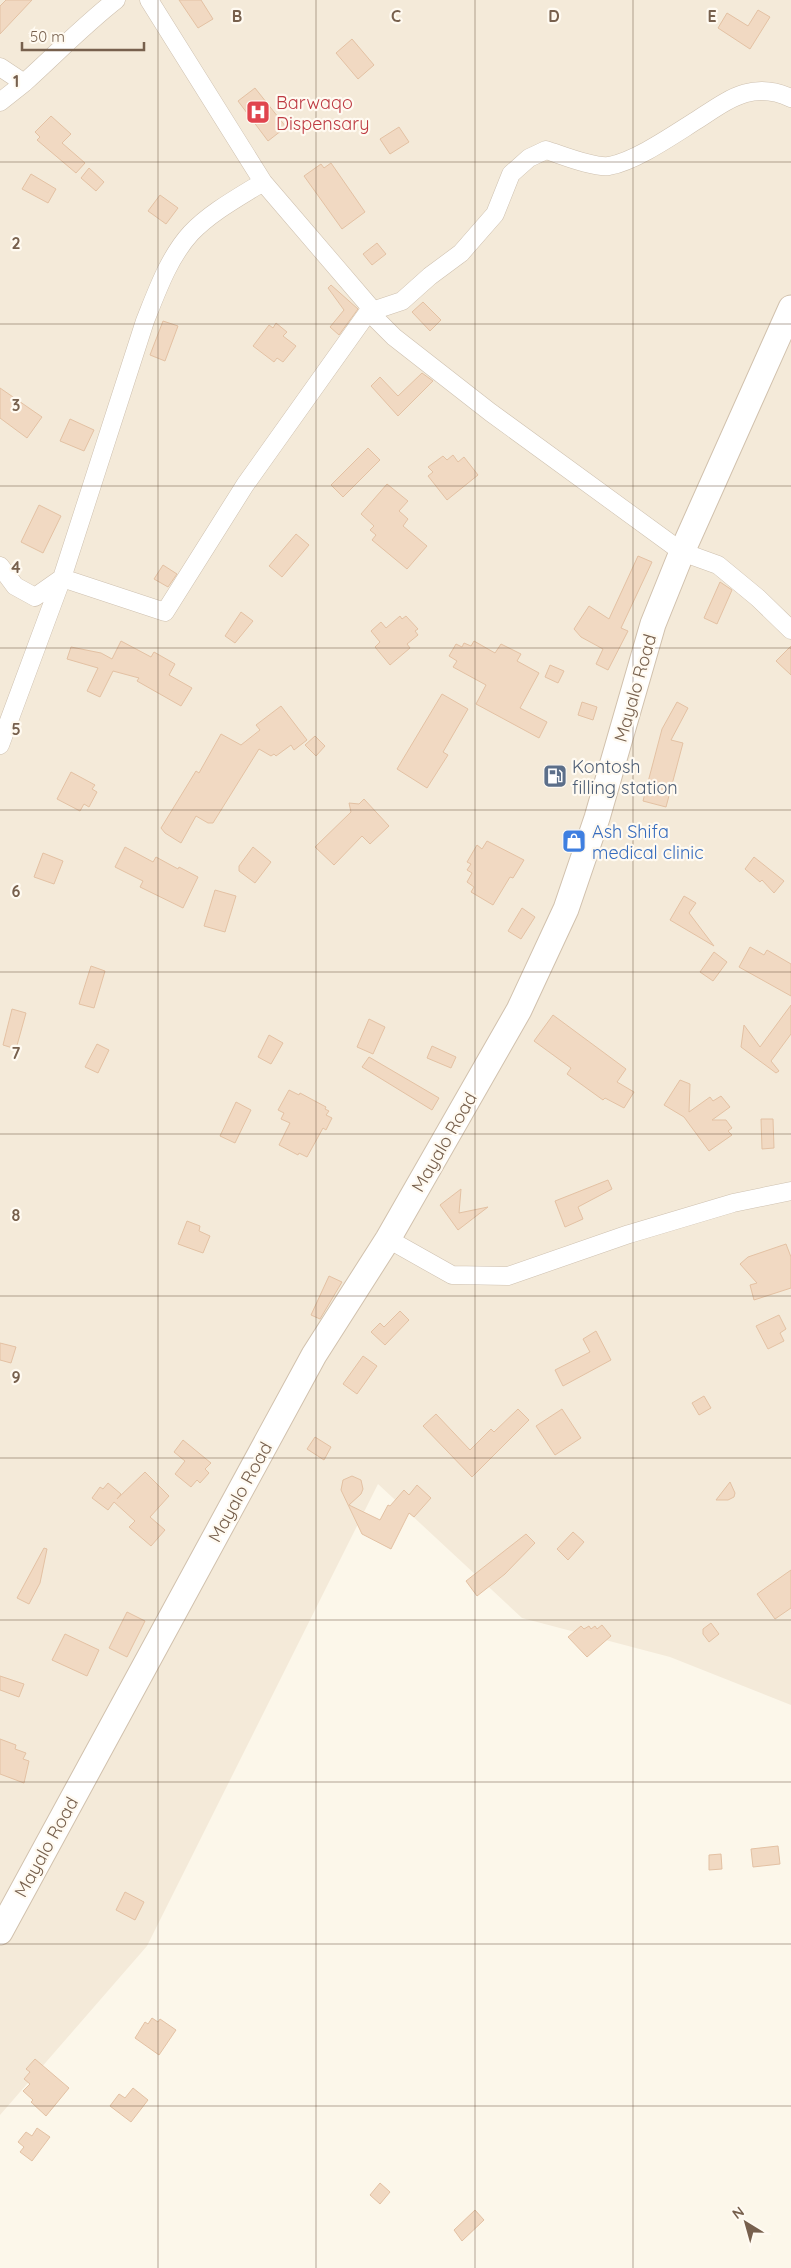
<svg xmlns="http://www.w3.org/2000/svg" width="791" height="2268" viewBox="0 0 791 2268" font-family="Quicksand,sans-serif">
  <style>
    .residential { fill: #f4ead9 }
    .building { fill: #f1d9c2; stroke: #e3c1a3 }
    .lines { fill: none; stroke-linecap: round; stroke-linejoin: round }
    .street-casing { stroke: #cec0af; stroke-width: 19 }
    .secondary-casing { stroke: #d1c1ad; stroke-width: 27 }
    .street { stroke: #fff; stroke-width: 18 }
    .secondary { stroke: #fff; stroke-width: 25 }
    .grid { fill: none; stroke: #77604d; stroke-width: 1; stroke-opacity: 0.55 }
    .labels { text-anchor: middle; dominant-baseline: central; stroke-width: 4.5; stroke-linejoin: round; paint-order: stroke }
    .health-label { font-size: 18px; fill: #be3a42; stroke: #fffaf1; text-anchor: start }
    .street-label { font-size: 18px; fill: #77604d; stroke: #fffaf1 }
    .service-label { font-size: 18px; fill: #4e5e75; stroke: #fffaf1; text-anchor: start }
    .shop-label { font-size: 18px; fill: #366cbe; stroke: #fffaf1; text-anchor: start }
    .grid-label { font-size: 16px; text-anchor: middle; font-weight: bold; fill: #77604d; stroke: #fffaf1; stroke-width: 4.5; stroke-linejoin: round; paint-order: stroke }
  </style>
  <rect width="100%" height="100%" fill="#fcf7ea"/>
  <!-- residential -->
  <path class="residential" d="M0 0H791V1705L670 1657 522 1618 378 1484 147 1946 0 2115Z"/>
  <!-- building -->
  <path class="building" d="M6 0H32L0 34V6Z
    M179 0H201L213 19 198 28Z
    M758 10 770 17 750 49 718 28 727 13 748 26Z
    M352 39 374 65 358 79 336 53Z
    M255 88 286 127 268 141 238 101Z
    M51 116 71 134 62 143 85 163 76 173 37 140 40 137 35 132Z
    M399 127 409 142 390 154 380 139Z
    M331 163 365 212 342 229 304 176 321 164 324 168Z
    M89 168 104 182 96 191 81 178Z
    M31 174 56 189 48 203 22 189Z
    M160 195 178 208 166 224 148 211Z
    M377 243 386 254 372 265 363 254Z
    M331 285 358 309 339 335 330 327 344 310 328 288Z
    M423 302 441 320 430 331 412 312Z
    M163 321 178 326 165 361 150 355Z
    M276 323 287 332 283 336 296 346 283 362 277 358 274 362 253 346 269 325 273 328Z
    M422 373 433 381 398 416 371 386 380 377 398 396Z
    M0 388 42 417 27 438 0 418Z
    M70 419 94 430 84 451 60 441Z
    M368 448 380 460 343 497 331 485Z
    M453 455 458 462 464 457 478 475 447 500 428 476 433 472 428 467 443 456 447 460Z
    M387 484 408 501 399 511 408 519 403 526 427 546 407 569 372 540 376 535 370 530 374 526 361 514Z
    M39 505 61 516 43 553 21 542Z
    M296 534 309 545 282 577 269 566Z
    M638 556 652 562 621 628 628 631 608 670 596 664 603 649 581 637 574 629 589 606 609 619Z
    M163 565 177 574 168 587 154 579Z
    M720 582 732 590 717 624 704 618Z
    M241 612 253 621 235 643 225 636Z
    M400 616 402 619 406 616 418 629 415 631 418 635 407 644 410 648 390 665 375 647 380 642 371 631 381 622 386 628Z
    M121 641 151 657 154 652 175 664 169 675 192 688 181 706 137 681 139 678 113 671 100 697 87 691 98 668 67 659 71 647 101 653 112 659Z
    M474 641 495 653 501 644 521 654 517 661 539 673 520 708 547 722 539 738 476 704 486 685 453 667 457 661 449 656 456 644 462 647 464 643 471 646Z
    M791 646V675L776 661Z
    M550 665 564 671 558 683 545 677Z
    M442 694 468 709 443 752 448 755 427 788 397 769Z
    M582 702 597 707 593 720 578 715Z
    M677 702 688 708 671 740 683 743 666 807 643 801 662 729Z
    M281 706 307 740 294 750 291 745 276 756 274 754 271 756 259 749 213 823H208L196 816 181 843 165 833 161 828 196 771 199 773 221 734 241 745 260 730 256 725Z
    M315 736 325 746 316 756 305 745Z
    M71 772 95 785 92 789 97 792 89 807 84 804 80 811 57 799Z
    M364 799 389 826 370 844 362 836 334 865 315 847 351 812 349 803 359 804Z
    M487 841 524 860 513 878 510 877 493 905 471 892 474 887 467 882 472 873 467 870 471 864 467 862 477 845 482 849Z
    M125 847 153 862 156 857 178 869 179 867 198 877 183 908 140 887 143 881 115 867Z
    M253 847 271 862 255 883 239 871V866Z
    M43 853 63 861 54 884 34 877Z
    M754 857 784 881 774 893 762 880 760 882 745 869Z
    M215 890 236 896 225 932 204 926Z
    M684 896 696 903 689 913 714 946 670 920Z
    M522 908 535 917 521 939 508 931Z
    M750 947 764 955 767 950 791 964V996L739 967Z
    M714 952 727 962 713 981 700 972Z
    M91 966 105 971 94 1008 79 1004Z
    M791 1005V1034L771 1061 779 1071 776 1073 741 1047 744 1025 760 1047Z
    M12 1009 26 1013 16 1049 3 1045Z
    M553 1015 626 1069 617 1082 634 1092 624 1108 605 1098 603 1100 567 1074 571 1068 534 1041Z
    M369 1019 385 1027 373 1054 357 1047Z
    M269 1035 283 1043 271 1064 258 1057Z
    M97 1044 109 1050 98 1073 85 1067Z
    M432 1046 456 1057 451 1068 427 1058Z
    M369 1057 439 1098 432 1110 362 1067Z
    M680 1080 690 1084 689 1112 710 1097 713 1101 721 1096 730 1107 712 1120H726L732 1128 728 1131 732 1135 709 1151 684 1117 664 1105Z
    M289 1090 299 1095 300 1093 326 1107 325 1109 329 1111 326 1115 332 1118 326 1130 323 1128 307 1157 299 1153 298 1155 279 1145 290 1123 281 1119 284 1113 278 1110Z
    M236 1102 251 1110 235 1143 220 1136Z
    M761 1119H773L774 1148 762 1149Z
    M608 1180 612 1189 578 1207 583 1219 565 1227 555 1201Z
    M461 1189 459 1213 488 1207 458 1230 440 1205Z
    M187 1221 200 1226 199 1231 210 1236 203 1253 178 1244Z
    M786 1244 791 1257V1288L754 1300 750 1285 757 1283 740 1264 748 1257Z
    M329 1276 342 1282 320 1319 311 1315Z
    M400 1311 409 1320 385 1345 371 1332 380 1323 384 1327Z
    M779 1315 786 1329 780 1333 784 1341 768 1349 756 1326Z
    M596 1331 611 1360 563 1386 555 1370 590 1352 583 1339Z
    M0 1343 16 1347 11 1363 0 1360Z
    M363 1356 377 1366 357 1394 343 1384Z
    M704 1396 711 1408 699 1415 692 1403Z
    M518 1409 529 1420 472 1477 423 1426 436 1414 470 1450 491 1429 494 1432Z
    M562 1409 581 1438 555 1455 536 1426Z
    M315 1437 331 1447 324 1460 307 1449Z
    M183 1440 211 1463 205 1469 209 1473 200 1483 197 1480 191 1487 175 1474 185 1461 174 1452Z
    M145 1472 169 1496 150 1517 165 1530 151 1546 129 1527 135 1521 114 1502 108 1510 92 1498 100 1487 103 1489 108 1483 121 1494 117 1499Z
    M352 1476 361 1480 363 1489 361 1494 349 1505 380 1520 388 1505 390 1506 404 1490 409 1495 417 1485 431 1498 414 1517 409 1513 391 1549 362 1534 341 1490 343 1480Z
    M730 1482 735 1493 734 1497 728 1500H716Z
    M573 1532 584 1542 568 1560 557 1549Z
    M526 1534 535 1543 505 1574 477 1596 466 1581Z
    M44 1548 47 1549 40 1583 29 1604 17 1598Z
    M791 1570V1608L775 1619 757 1594Z
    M127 1612 145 1621 127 1657 109 1648Z
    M711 1623 719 1634 709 1642 703 1634V1629Z
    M602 1625 611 1636 587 1657 568 1637 581 1626 584 1629 589 1626 591 1629 595 1626 597 1629Z
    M65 1634 99 1650 87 1676 52 1660Z
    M0 1676 24 1684 19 1697 0 1690Z
    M0 1739 16 1745 15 1749 26 1753 23 1759 29 1761 24 1783 0 1774Z
    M778 1846 780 1864 753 1867 751 1849Z
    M721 1854 722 1869 709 1870V1855Z
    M125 1892 144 1902 135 1920 116 1910Z
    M152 2018 158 2022 160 2019 176 2030 159 2055 135 2038 145 2022 148 2024Z
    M35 2059 69 2088 46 2116 31 2102 33 2100 23 2091 30 2084 24 2079 30 2072 26 2069Z
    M133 2088 148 2100 131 2122 110 2106 119 2094 125 2098Z
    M37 2128 50 2137 32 2161 20 2152 24 2147 18 2142 26 2132 32 2136Z
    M380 2183 390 2192 380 2204 370 2195Z
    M475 2210 484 2220 462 2241 454 2230Z"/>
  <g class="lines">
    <!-- street casing -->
    <g class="street-casing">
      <path id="street" d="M0 67 24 83C55 55 84 25 116 0
        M791 98C752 80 728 100 697 120 673 135 636 161 609 166 593 168 562 155 546 150L529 158 511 174 495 214 461 253 430 276 402 301 369 312 394 337 490 412 682 552 718 565 758 598 791 630
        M0 102 24 83
        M0 566 15 586 35 597 62 578 165 612 245 485 371 308 263 182 149 0
        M0 745 62 578 145 321C157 291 169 257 191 233 211 212 239 197 263 182
        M388 1239 452 1275 508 1276 629 1234 733 1203 791 1191"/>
    </g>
    <!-- secondary casing -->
    <g class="secondary-casing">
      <path id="secondary" d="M0 1932 314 1355 388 1239 519 1010 566 909 597 818 653 624 682 552 791 308"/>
    </g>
    <!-- street -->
    <use href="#street" class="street"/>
    <!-- secondary -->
    <use href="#secondary" class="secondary"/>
  </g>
  <!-- grid -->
  <path class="grid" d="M158 0V2268M316 0V2268M475 0V2268M633 0V2268M0 162H791M0 324H791M0 486H791M0 648H791M0 810H791M0 972H791M0 1134H791M0 1296H791M0 1458H791M0 1620H791M0 1782H791M0 1944H791M0 2106H791"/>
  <!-- icons -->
  <defs>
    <g id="hospital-square" transform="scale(1.25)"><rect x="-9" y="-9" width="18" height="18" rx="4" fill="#e0444e" stroke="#fffaf1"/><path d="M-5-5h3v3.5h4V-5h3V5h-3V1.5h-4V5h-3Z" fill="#fff"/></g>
    <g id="fuel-square" transform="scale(1.25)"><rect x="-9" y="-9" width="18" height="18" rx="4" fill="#5c6f8a" stroke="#fffaf1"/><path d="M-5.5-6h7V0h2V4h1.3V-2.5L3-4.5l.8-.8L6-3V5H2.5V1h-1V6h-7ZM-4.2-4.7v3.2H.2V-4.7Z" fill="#fff"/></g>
    <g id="shop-square" transform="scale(1.25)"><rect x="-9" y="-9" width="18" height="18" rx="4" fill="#3f7fe0" stroke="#fffaf1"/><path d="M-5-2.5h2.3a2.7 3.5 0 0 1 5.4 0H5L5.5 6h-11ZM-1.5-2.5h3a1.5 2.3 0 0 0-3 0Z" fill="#fff"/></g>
  </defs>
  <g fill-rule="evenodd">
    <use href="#hospital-square" x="258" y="112"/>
    <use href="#fuel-square" x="555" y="776"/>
    <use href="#shop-square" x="574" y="841"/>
  </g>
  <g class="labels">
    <!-- health labels -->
    <g class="health-label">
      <text x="276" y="102">Barwaqo<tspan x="276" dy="21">Dispensary</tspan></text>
    </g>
    <!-- street labels -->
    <g class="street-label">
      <text transform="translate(635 688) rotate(-74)">Mayalo Road</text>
      <text transform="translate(444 1142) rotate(-60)">Mayalo Road</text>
      <text transform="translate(240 1492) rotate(-61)">Mayalo Road</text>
      <text transform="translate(46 1847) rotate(-61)">Mayalo Road</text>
    </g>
    <!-- service labels -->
    <g class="service-label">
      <text x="572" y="766">Kontosh<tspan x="572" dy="21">filling station</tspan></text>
    </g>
    <!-- shop labels -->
    <g class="shop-label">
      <text x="592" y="831">Ash Shifa<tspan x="592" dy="21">medical clinic</tspan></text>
    </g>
  </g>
  <g class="grid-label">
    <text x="237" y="22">B</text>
    <text x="396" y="22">C</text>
    <text x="554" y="22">D</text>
    <text x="712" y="22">E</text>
    <text x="16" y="87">1</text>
    <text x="16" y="249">2</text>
    <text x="16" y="411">3</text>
    <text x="16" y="573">4</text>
    <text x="16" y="735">5</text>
    <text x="16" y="897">6</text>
    <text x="16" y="1059">7</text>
    <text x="16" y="1221">8</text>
    <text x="16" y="1383">9</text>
  </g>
  <!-- north arrow -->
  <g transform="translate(746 2223) rotate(323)" stroke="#fffaf1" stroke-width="4" paint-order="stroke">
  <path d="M0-4L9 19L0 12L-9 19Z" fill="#77604d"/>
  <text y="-8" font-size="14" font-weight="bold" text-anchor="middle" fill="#77604d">N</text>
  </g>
  <!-- scale -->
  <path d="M22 42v8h122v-8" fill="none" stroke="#77604d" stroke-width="2.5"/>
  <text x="30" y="42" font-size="15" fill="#77604d" stroke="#fffaf1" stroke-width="4" paint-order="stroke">50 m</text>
</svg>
